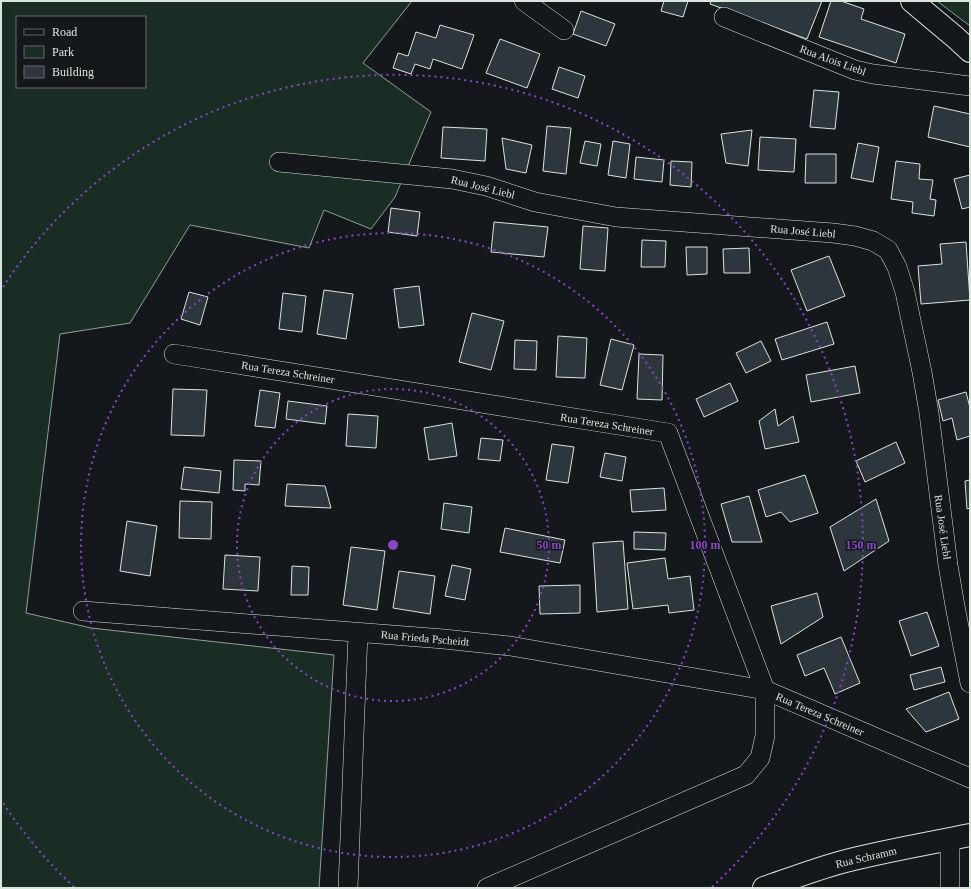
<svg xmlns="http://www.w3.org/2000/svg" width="971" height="889" viewBox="0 0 971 889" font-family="'Times New Roman',serif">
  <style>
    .green { fill: #1a2d24; stroke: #939e99; fill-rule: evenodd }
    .building { fill: #2c363c; stroke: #d8e6dc }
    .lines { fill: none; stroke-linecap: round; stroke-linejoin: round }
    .minor-casing { stroke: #d8e6dc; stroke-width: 20 }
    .tertiary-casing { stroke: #d8e6dc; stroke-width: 24 }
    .minor { stroke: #14181c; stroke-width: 19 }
    .tertiary { stroke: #14181c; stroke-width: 22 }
    .ring { fill: none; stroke: #8948c3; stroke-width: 2; stroke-dasharray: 2 4 }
    .labels { text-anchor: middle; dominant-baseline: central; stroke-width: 3; stroke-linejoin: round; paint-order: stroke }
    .street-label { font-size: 11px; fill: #d8e6dc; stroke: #14181c }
    .centre { fill: #8948c3; stroke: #14181c; stroke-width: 2 }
    .ring-label { font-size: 12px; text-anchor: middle; font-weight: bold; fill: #8948c3; stroke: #14181c; stroke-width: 3; stroke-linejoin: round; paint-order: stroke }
  </style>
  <rect width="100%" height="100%" fill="#14181c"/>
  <!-- green -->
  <path class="green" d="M1 1H412L363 63 431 112 395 197 371 229 324 210 309 248 190 225 130 323 60 334 26 613 91 628 334 655 319 888H1ZM17 17H145V87H17Z
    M937 1H970V26Z"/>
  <!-- building -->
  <path class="building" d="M664 1H688L683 17 661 11Z
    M711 1H822L807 39 710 4Z
    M831 1H841L864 9 861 19 905 34 896 63 819 37Z
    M581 11 615 24 606 46 573 34Z
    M440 25 474 35 462 69 433 59 430 69 415 64 411 74 393 68 398 53 408 56 416 32 436 38Z
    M500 39 540 54 527 88 486 73Z
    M559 67 585 76 578 98 552 89Z
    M814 90 839 92 835 129 810 127Z
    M934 106 970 114V147L928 137Z
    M547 126 571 128 566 174 543 171Z
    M443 127 487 129 485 161 441 158Z
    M752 130 748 166 726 163 721 134Z
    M760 137 796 139 794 172 758 170Z
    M502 138 532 145 526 173 506 169Z
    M585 141 601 144 597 166 580 163Z
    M613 141 630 144 626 178 608 175Z
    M858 143 879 147 873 182 851 178Z
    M806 154H836V183H805Z
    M636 157 664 160 662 182 634 179Z
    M671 161 692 162 691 187 670 185Z
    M896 161 920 164 919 179 933 180 930 199 936 200 934 216 912 213 913 202 891 199Z
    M970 175V207L962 209 954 179Z
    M391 208 420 212 417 236 388 232Z
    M494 222 548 227 544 257 491 252Z
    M583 226 608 228 605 271 580 269Z
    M642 240 666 241 665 267H641Z
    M966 242 970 300 921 304 918 266 942 264 940 244Z
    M686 247H707V274L687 275Z
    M749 248 750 273H724L723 249Z
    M829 256 845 296 807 311 791 270Z
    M419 286 424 325 399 328 394 289Z
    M324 290 353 294 346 339 317 334Z
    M189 292 208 297 200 325 181 319Z
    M283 293 306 296 302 332 279 329Z
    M472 313 504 321 491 370 459 362Z
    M827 322 834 344 782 360 775 339Z
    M558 336 587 338 585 378 556 377Z
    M611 339 634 345 622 390 600 385Z
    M515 340 537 341 536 370 514 369Z
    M761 341 771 361 746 373 736 353Z
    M639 354 663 355 662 400 637 399Z
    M855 366 860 393 811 402 806 375Z
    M730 383 738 401 704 417 696 399Z
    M173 389 207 390 204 436 171 435Z
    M260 390 280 393 275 428 255 426Z
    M966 392 970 408V436L957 440 952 418 943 421 938 400Z
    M288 401 327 406 325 424 286 419Z
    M775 409 778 426 793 416 799 442 765 449 759 421Z
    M348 414 378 416 376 448 346 446Z
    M452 423 457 456 429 460 424 428Z
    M481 438 503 440 500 461 478 459Z
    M896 442 905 463 865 482 856 461Z
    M552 444 574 447 568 483 546 480Z
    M605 453 626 457 622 481 600 477Z
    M234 460 261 461 259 485 245 484V491L233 490Z
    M184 467 221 471 219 493 181 489Z
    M805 475 818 513 790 522 781 512 766 517 758 490Z
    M970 480V508L967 509 965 481Z
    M287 484 325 486 331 508 285 506Z
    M664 488 666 510 632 512 630 490Z
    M749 496 762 542H732L721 504Z
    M876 499 889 541 844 571 830 527Z
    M180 501 212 502 211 539 179 538Z
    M444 503 472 507 469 533 441 529Z
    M127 521 157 526 150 576 120 571Z
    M505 528 565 540 560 563 500 552Z
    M634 532 666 533 665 550 634 549Z
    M623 541 628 609 597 612 593 543Z
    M351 547 385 551 377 610 343 605Z
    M225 555 260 557 258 591 223 589Z
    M665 558 668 579 690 576 694 610 669 613 668 605 633 609 627 563Z
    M452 565 471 569 465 600 445 596Z
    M292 566 309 567 308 595H291Z
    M399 571 435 576 430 614 393 608Z
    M580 585V613L540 614 539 586Z
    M817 593 823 617 781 644 771 606Z
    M927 612 939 646 911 656 899 621Z
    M841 637 860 683 835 694 824 668 805 676 797 655Z
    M941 667 945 682 914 690 910 675Z
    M949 692 959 719 926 732 906 709Z"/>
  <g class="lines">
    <!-- minor casing -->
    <g class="minor-casing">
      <path id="minor" d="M524 1 564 30
        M724 17 855 70 873 74 970 86
        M279 162 452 179 486 186 535 202 616 217 833 233 855 236 873 241 888 250 897 267 905 292 922 372 929 413 948 565 955 606 970 683
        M174 354 668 433 765 690 970 778
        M83 611 444 639 510 646 765 690V736L760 758 746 775 487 888
        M348 888 358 633
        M950 888V839"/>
    </g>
    <!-- tertiary casing -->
    <g class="tertiary-casing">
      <path id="tertiary" d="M912 1 956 38 970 51
        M764 888C790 879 816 869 842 862 884 851 927 844 970 835"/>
    </g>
    <!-- minor -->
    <use href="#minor" class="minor"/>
    <!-- tertiary -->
    <use href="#tertiary" class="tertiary"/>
  </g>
  <!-- distance rings -->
  <g class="ring">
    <circle cx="393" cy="545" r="156"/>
    <circle cx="393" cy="545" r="312"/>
    <path d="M74 887A468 468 0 0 1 3 803M3 287A468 468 0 1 1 712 887"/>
  </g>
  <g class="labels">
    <!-- street labels -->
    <g class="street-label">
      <text transform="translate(833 60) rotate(20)">Rua Alois Liebl</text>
      <text transform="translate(483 187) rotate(14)">Rua José Liebl</text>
      <text transform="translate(803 231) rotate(5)">Rua José Liebl</text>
      <text transform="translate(288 372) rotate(9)">Rua Tereza Schreiner</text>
      <text transform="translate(607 424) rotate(9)">Rua Tereza Schreiner</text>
      <text transform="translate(943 527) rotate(82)">Rua José Liebl</text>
      <text transform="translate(425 638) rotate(5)">Rua Frieda Pscheidt</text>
      <text transform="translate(820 714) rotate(23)">Rua Tereza Schreiner</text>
      <text transform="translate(866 857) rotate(-13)">Rua Schramm</text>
    </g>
  </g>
  <circle cx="393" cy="545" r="6" class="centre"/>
  <g class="ring-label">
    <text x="549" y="549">50 m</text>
    <text x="705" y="549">100 m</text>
    <text x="861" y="549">150 m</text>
  </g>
  <!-- border -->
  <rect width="971" height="889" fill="none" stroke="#d8e6dc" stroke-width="4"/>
  <!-- legend -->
  <rect x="16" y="16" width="130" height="72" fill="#14181c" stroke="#626a69"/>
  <rect x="24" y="29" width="20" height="6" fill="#14181c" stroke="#626a69"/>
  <text x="52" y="36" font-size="12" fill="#d8e6dc">Road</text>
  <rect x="24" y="46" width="20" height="12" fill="#1a2d24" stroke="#626a69"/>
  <text x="52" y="56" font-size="12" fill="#d8e6dc">Park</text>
  <rect x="24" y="66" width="20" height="12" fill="#2c363c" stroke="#626a69"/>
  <text x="52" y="76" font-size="12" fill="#d8e6dc">Building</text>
</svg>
